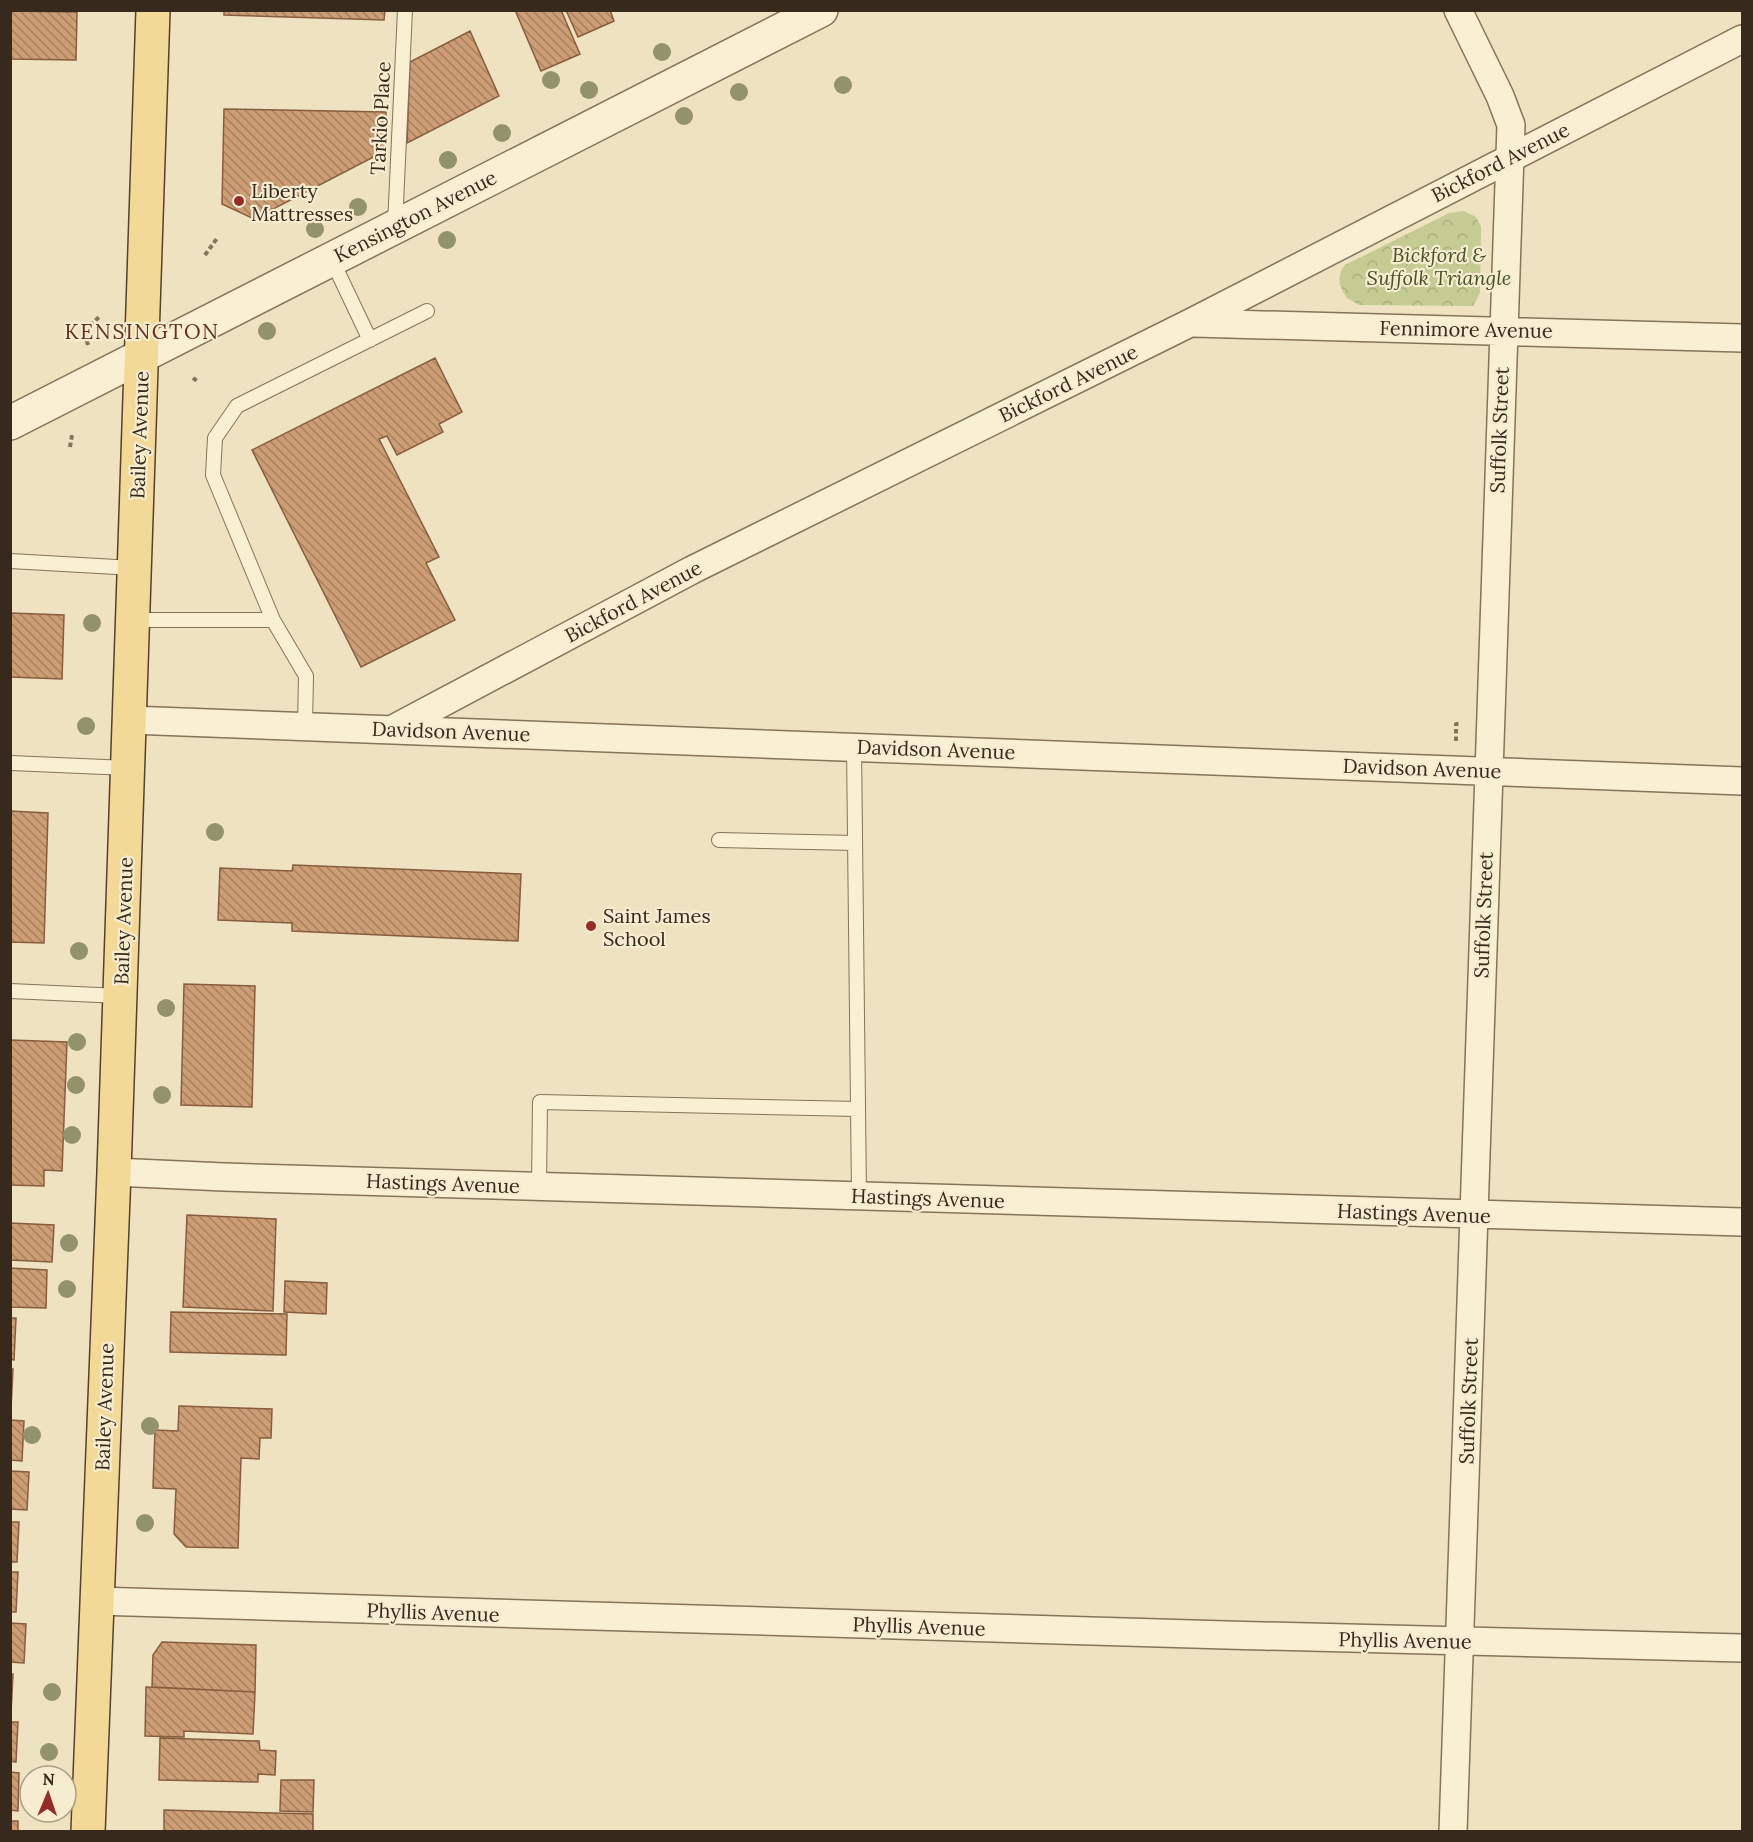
<svg xmlns="http://www.w3.org/2000/svg" width="1753" height="1842" viewBox="0 0 1753 1842" font-family="Lora,serif">
  <style>
    .forest { fill: url(#forest-crowns) }
    .building { fill: url(#building-back-hatch); stroke: #875d3e; stroke-width: 1.5 }
    .lines { fill: none; stroke-linecap: round; stroke-linejoin: round }
    .service-casing { stroke: #877358; stroke-width: 16 }
    .minor-casing { stroke: #877358; stroke-width: 30 }
    .tertiary-casing { stroke: #877358; stroke-width: 36 }
    .primary-casing { stroke: #55412d; stroke-width: 36 }
    .path { stroke: #877358; stroke-width: 4; stroke-dasharray: 4.5 3; stroke-linecap: butt }
    .service { stroke: #f9efd3; stroke-width: 14 }
    .minor { stroke: #f9efd3; stroke-width: 27 }
    .tertiary { stroke: #f9efd3; stroke-width: 33 }
    .primary { stroke: #f2d997; stroke-width: 33 }
    .tree { fill: #92936a }
    .poi-dot { fill: #972b28; stroke: #f6ecd0; stroke-width: 2 }
    .labels { text-anchor: middle; dominant-baseline: central; stroke-width: 4.5; stroke-linejoin: round; paint-order: stroke }
    .street-label { font-size: 20px; fill: #372a1d; stroke: #f6ecd0 }
    .poi-label { font-size: 20px; fill: #372a1d; stroke: #f6ecd0; text-anchor: start }
    .park-label { font-size: 20px; font-style: italic; fill: #465323; stroke: #f6ecd0 }
    .neighbourhood-label { font-size: 21px; letter-spacing: 1.5px; fill: #642d1c; stroke: #f6ecd0 }
  </style>
  <defs>
    <pattern id="forest-crowns" width="20" height="18" patternUnits="userSpaceOnUse" patternTransform="scale(1.5)"><rect width="20" height="18" fill="#c4cc94"/><path d="M2 6a3 3 0 1 1 6 0M12 15a3 3 0 1 1 6 0" fill="none" stroke="#a9af7f"/></pattern>
    <pattern id="building-back-hatch" width="6" height="6" patternUnits="userSpaceOnUse" patternTransform="scale(1.5)"><rect width="6" height="6" fill="#cd9d76"/><path d="M-1 5l2 2M0 0l6 6M5-1l2 2" fill="none" stroke="#a78060"/></pattern>
  </defs>
  <rect width="100%" height="100%" fill="#eee2c0"/>
  <!-- forest -->
  <path class="forest" d="M1464 211 1476 217 1481 226 1480 293 1473 306 1359 305 1347 298C1339 287 1336 276 1345 265L1449 213Z"/>
  <!-- building -->
  <path class="building" d="M224 10H385L384 20 224 15Z
    M515 10H561L580 54 541 71Z
    M566 10H610L614 21 578 37Z
    M10 11 77 12 76 60 10 59Z
    M470 31 499 96 407 143 410 62Z
    M224 109 386 112 385 151 254 219 222 204Z
    M435 358 462 412 439 424 443 432 397 455 387 436 379 439 439 557 426 563 455 620 361 667 252 450Z
    M10 613 64 615 62 679 10 677Z
    M10 811 48 813 44 943 10 942Z
    M293 865 521 874 518 941 292 931V923L218 920 220 868 292 871Z
    M184 984 255 986 252 1107 181 1105Z
    M10 1040 67 1042 62 1171 44 1170V1186L10 1185Z
    M187 1215 276 1219 273 1311 183 1307Z
    M10 1223 54 1225 52 1262 10 1260Z
    M10 1268 47 1270 46 1308 10 1307Z
    M285 1281 327 1283 326 1314 284 1312Z
    M171 1312 287 1314 286 1355 170 1352Z
    M10 1318H16L14 1360 10 1359Z
    M10 1369H13L11 1409H10Z
    M179 1406 272 1409 271 1438H260L259 1459 241 1458 238 1548 186 1547 174 1534 176 1489 153 1488 155 1430 178 1431Z
    M10 1420 24 1421 22 1461 10 1460Z
    M10 1471 29 1472 27 1510 10 1509Z
    M10 1522H19L17 1562H10Z
    M10 1572H18L16 1612H10Z
    M10 1623 26 1624 24 1663 10 1662Z
    M162 1642 256 1645 255 1692 152 1687 153 1655Z
    M10 1674H13L11 1713H10Z
    M146 1687 255 1692 253 1734 184 1731V1737L145 1736Z
    M10 1722H18L16 1762 10 1761Z
    M160 1738 259 1741 260 1750 276 1751 275 1775 258 1774V1782L159 1780Z
    M10 1772 19 1773 18 1811 10 1810Z
    M281 1780H314L313 1812 280 1811Z
    M164 1810 313 1814V1832H164Z
    M10 1821H18V1832H10Z"/>
  <g class="lines">
    <!-- service casing -->
    <g class="service-casing">
      <path id="service" d="M395 225 405 10
        M331 258 370 340
        M10 561 134 568
        M133 620H273
        M305 725 306 676 273 620 213 475 215 438 237 406 427 311
        M854 746 859 1196
        M10 763 128 768
        M719 840 855 843
        M10 991 121 996
        M539 1186 540 1102 858 1109"/>
    </g>
    <!-- minor casing -->
    <g class="minor-casing">
      <path id="minor" d="M1194 323 1742 338
        M130 720 1742 781
        M395 728 692 570 1190 323 1742 39
        M114 1172 224 1177 1742 1222
        M96 1601 1226 1635 1742 1648
        M1453 1832 1511 125 1500 96 1458 10"/>
    </g>
    <!-- tertiary casing -->
    <g class="tertiary-casing">
      <path id="tertiary" d="M10 423 821 10"/>
    </g>
    <!-- primary casing -->
    <g class="primary-casing">
      <path id="primary" d="M88 1832 114 1172 153 10"/>
    </g>
    <!-- path -->
    <path class="path" d="M205 255 218 237
      M88 345 84 332 100 316
      M193 378 197 381
      M70 447 72 435
      M1456 741V724H1459"/>
    <!-- service -->
    <use href="#service" class="service"/>
    <!-- minor -->
    <use href="#minor" class="minor"/>
    <!-- tertiary -->
    <use href="#tertiary" class="tertiary"/>
    <!-- primary -->
    <use href="#primary" class="primary"/>
  </g>
  <!-- trees -->
  <g class="tree">
    <circle cx="662" cy="52" r="9"/>
    <circle cx="551" cy="80" r="9"/>
    <circle cx="843" cy="85" r="9"/>
    <circle cx="589" cy="90" r="9"/>
    <circle cx="739" cy="92" r="9"/>
    <circle cx="684" cy="116" r="9"/>
    <circle cx="502" cy="133" r="9"/>
    <circle cx="448" cy="160" r="9"/>
    <circle cx="358" cy="207" r="9"/>
    <circle cx="315" cy="229" r="9"/>
    <circle cx="447" cy="240" r="9"/>
    <circle cx="267" cy="331" r="9"/>
    <circle cx="92" cy="623" r="9"/>
    <circle cx="86" cy="726" r="9"/>
    <circle cx="215" cy="832" r="9"/>
    <circle cx="79" cy="951" r="9"/>
    <circle cx="166" cy="1008" r="9"/>
    <circle cx="77" cy="1042" r="9"/>
    <circle cx="76" cy="1085" r="9"/>
    <circle cx="162" cy="1095" r="9"/>
    <circle cx="72" cy="1135" r="9"/>
    <circle cx="69" cy="1243" r="9"/>
    <circle cx="67" cy="1289" r="9"/>
    <circle cx="150" cy="1426" r="9"/>
    <circle cx="32" cy="1435" r="9"/>
    <circle cx="145" cy="1523" r="9"/>
    <circle cx="52" cy="1692" r="9"/>
    <circle cx="49" cy="1752" r="9"/>
  </g>
  <!-- markers -->
  <g class="poi-dot">
    <circle cx="239" cy="201" r="6"/>
    <circle cx="591" cy="926" r="6"/>
  </g>
  <g class="labels">
    <!-- street labels -->
    <g class="street-label">
      <text transform="translate(380 118) rotate(-87)">Tarkio Place</text>
      <text transform="translate(1500 162) rotate(-27)">Bickford Avenue</text>
      <text transform="translate(415 216) rotate(-27)">Kensington Avenue</text>
      <text transform="translate(1466 329) rotate(1)">Fennimore Avenue</text>
      <text transform="translate(1068 383) rotate(-26)">Bickford Avenue</text>
      <text transform="translate(1499 430) rotate(-88)">Suffolk Street</text>
      <text transform="translate(139 435) rotate(-88)">Bailey Avenue</text>
      <text transform="translate(633 601) rotate(-28)">Bickford Avenue</text>
      <text transform="translate(451 731) rotate(2)">Davidson Avenue</text>
      <text transform="translate(936 749) rotate(2)">Davidson Avenue</text>
      <text transform="translate(1422 768) rotate(2)">Davidson Avenue</text>
      <text transform="translate(1483 915) rotate(-88)">Suffolk Street</text>
      <text transform="translate(123 921) rotate(-88)">Bailey Avenue</text>
      <text transform="translate(443 1183) rotate(2)">Hastings Avenue</text>
      <text transform="translate(928 1198) rotate(2)">Hastings Avenue</text>
      <text transform="translate(1414 1213) rotate(2)">Hastings Avenue</text>
      <text transform="translate(1468 1401) rotate(-88)">Suffolk Street</text>
      <text transform="translate(104 1407) rotate(-88)">Bailey Avenue</text>
      <text transform="translate(433 1612) rotate(2)">Phyllis Avenue</text>
      <text transform="translate(919 1626) rotate(2)">Phyllis Avenue</text>
      <text transform="translate(1405 1640) rotate(1)">Phyllis Avenue</text>
    </g>
    <!-- poi labels -->
    <g class="poi-label">
      <text x="251" y="190">Liberty<tspan x="251" dy="23">Mattresses</tspan></text>
      <text x="603" y="915">Saint James<tspan x="603" dy="23">School</tspan></text>
    </g>
    <!-- park labels -->
    <g class="park-label">
      <text x="1439" y="254">Bickford &amp;<tspan x="1439" dy="23">Suffolk Triangle</tspan></text>
    </g>
    <!-- neighbourhood labels -->
    <g class="neighbourhood-label">
      <text x="142" y="331">KENSINGTON</text>
    </g>
  </g>
  <!-- border -->
  <rect width="1753" height="1842" fill="none" stroke="#372a1d" stroke-width="24"/>
  <!-- north arrow -->
  <g transform="translate(48 1794) rotate(2)"><circle r="28" fill="#f6ecd0" stroke="#aa9e88" stroke-width="1.5"/>
  <path d="M0-4.5L10 22L0 15L-10 22Z" fill="#972b28"/>
  <text y="-9" font-size="16" font-weight="bold" text-anchor="middle" fill="#372a1d">N</text>
  </g>
</svg>
